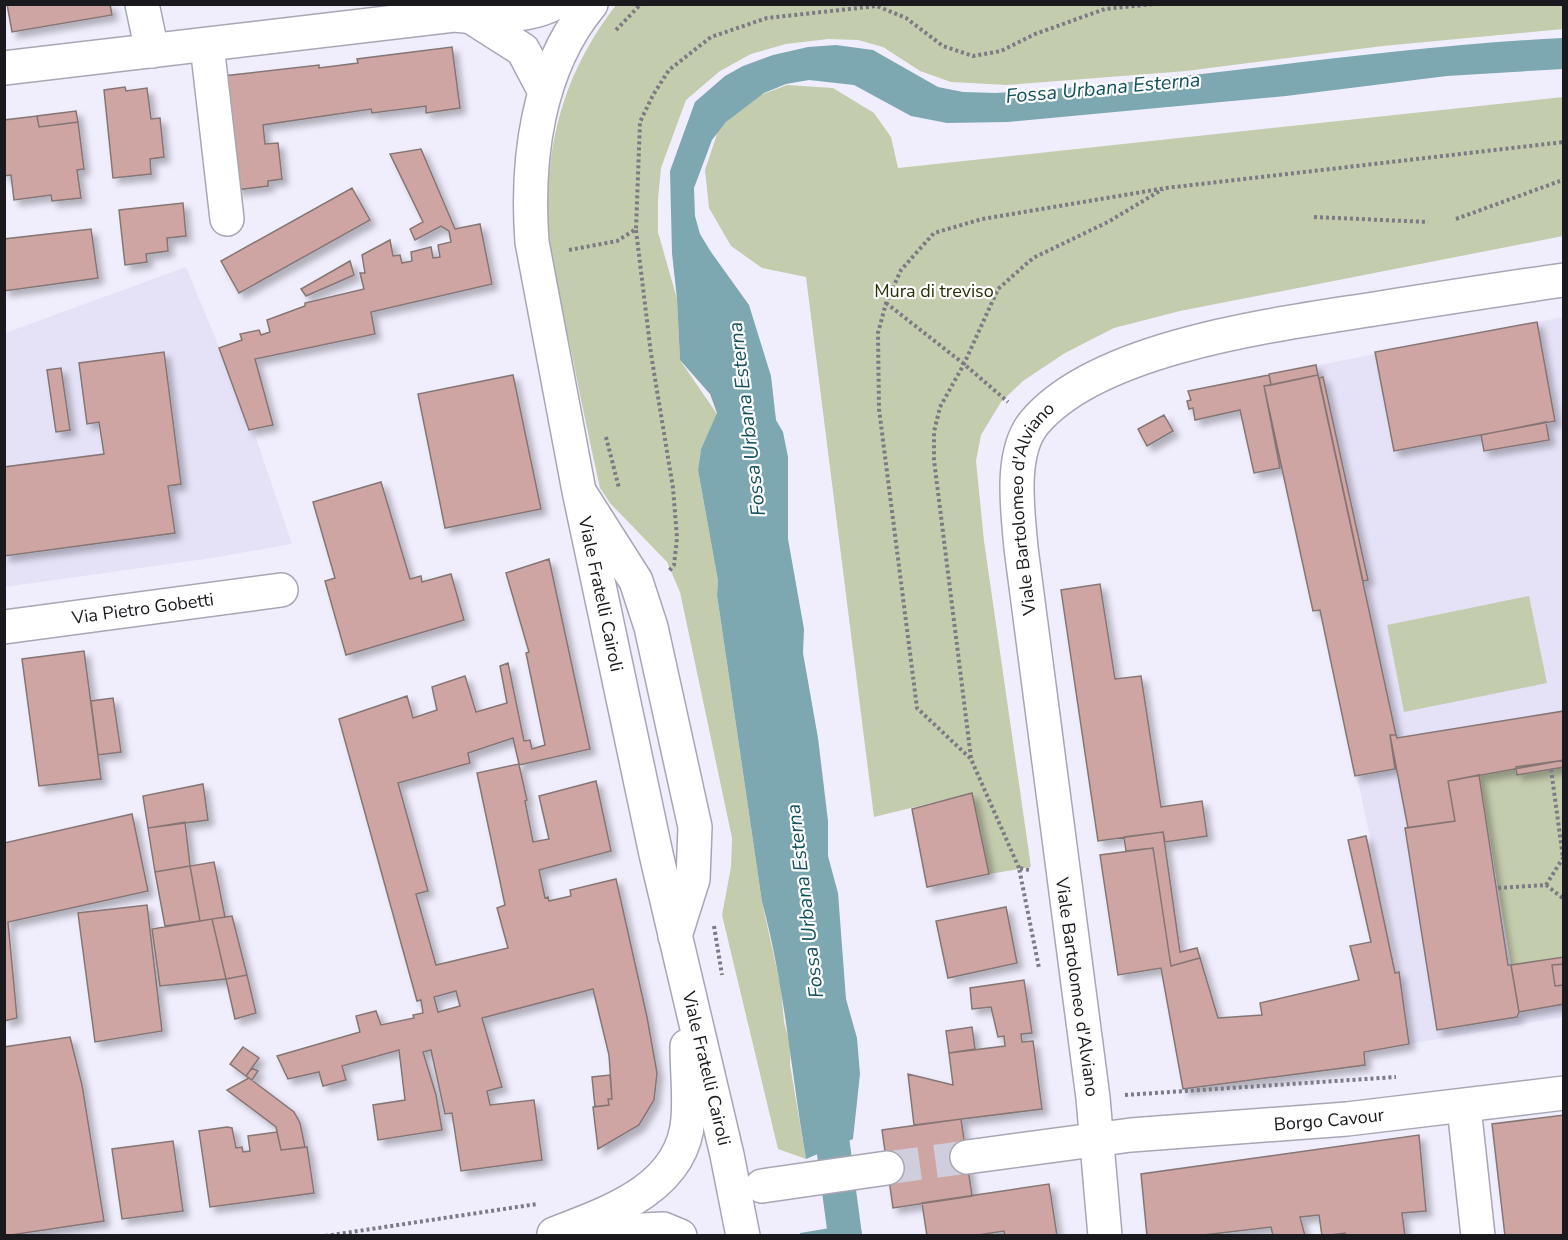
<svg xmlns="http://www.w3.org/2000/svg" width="1568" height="1240" viewBox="0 0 1568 1240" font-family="'Nunito Sans',sans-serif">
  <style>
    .built { fill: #e5e2f8 }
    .green { fill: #c4ccae }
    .water { fill: #7da8b1 }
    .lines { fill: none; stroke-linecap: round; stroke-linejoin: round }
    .canal { stroke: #7da8b1; stroke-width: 34 }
    .building { fill: #cea5a3; stroke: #857675; stroke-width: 1.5; fill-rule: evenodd; filter: url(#shadow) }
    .minor-tunnel { stroke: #d0cedc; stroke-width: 33; stroke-dasharray: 33 16; stroke-linecap: butt }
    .minor-casing { stroke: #a8a6b4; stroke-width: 36 }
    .major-casing { stroke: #a8a6b4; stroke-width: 36 }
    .path { stroke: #7c7b85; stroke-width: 4; stroke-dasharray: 3 3; stroke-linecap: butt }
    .minor { stroke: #fff; stroke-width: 33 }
    .major { stroke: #fff; stroke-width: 33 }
    .labels { text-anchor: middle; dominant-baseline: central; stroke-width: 4.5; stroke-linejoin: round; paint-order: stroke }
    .park-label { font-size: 18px; fill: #283005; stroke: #fdfdfd }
    .street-label { font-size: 18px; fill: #19191e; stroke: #fdfdfd }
    .water-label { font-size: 20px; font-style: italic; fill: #13515c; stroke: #fdfdfd }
  </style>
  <defs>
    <filter id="shadow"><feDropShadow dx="5.5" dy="5.5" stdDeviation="3" flood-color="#0004"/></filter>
  </defs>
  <rect width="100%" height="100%" fill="#f0eefd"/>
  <!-- built -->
  <path class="built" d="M186 267 253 429 292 544 212 558 5 587V333Z
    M1563 317V1017L1409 1044 1399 972 1357 777 1320 611H1313L1282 468 1254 473 1240 410 1195 420 1193 408 1189 409 1187 401 1191 400 1188 391Z"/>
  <!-- green -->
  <path class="green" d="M616 5H1563V29L1383 46 1186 71 1007 85 951 82 920 71 883 47 858 40 828 39 786 44 751 54 720 71 686 100 661 168 658 199V232L677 299 680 360 717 414 701 449 698 470 718 581 717 595 762 902 781 988 784 1022 791 1048 790 1065 806 1159 778 1149 722 915 731 867 732 838 680 592 667 562 610 503 600 488C589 439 579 390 569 341 563 315 555 288 552 261 539 166 557 81 616 5Z
    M787 85 833 88 874 113 891 137 898 168 1563 97V236L1180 311 1114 328 1065 353 1023 381 1001 402 981 435 976 461 984 541 1031 867 989 874 972 793 874 817 806 277 762 268 731 246 709 208 705 170 718 131 747 100Z
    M1529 596 1547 683 1404 712 1387 625Z
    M1516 767 1518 775 1563 767V957L1511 965 1479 775Z"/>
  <!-- water -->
  <path class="water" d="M1563 38V69L1447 76 1286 96 1008 122 947 123 911 116 854 85 809 80 786 84 764 93 726 122 712 140 694 188 695 216 700 234 711 252 749 305 771 376 776 420 783 432 788 457V539L804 629 803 653 818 738 828 821V856L838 893 846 999 857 1038 860 1074 853 1139 806 1159C791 1073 785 986 762 902L717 595 718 581 698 470 701 449 717 413 710 394 680 360 677 299 672 253 670 171 695 102 725 76 743 66 773 55 808 47 836 45 873 50 938 87 963 92 996 93C1186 82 1374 47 1563 38Z
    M860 1223 862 1235H800V1233Z"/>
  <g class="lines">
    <!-- canal -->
    <path class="canal" d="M827 1100 845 1236"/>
  </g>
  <!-- building -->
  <path class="building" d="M7 4H110L112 15 12 32Z
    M452 47 460 108 426 113V106L372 113 371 109 263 125 265 144 278 143 282 179 268 181V186L236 190 223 76 319 65V68L358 63 357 59Z
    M125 87 126 91 147 88 151 119 160 118 164 157 150 159 151 174 113 178 104 90Z
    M76 111 78 122 39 127 37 116Z
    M37 116 39 127 78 122 84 169 77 170 81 198 52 201 51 195 14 200 11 175 4 176V120Z
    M421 149 455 229 480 224 492 284 371 312 375 334 255 359 273 425 249 430 219 348 242 340 240 334 259 330 261 335 270 332 267 320 305 306V303L364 289 360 273H365L362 255 390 240 393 256 400 255 402 263 412 261 411 252 431 247 433 258 440 257 438 245 451 242 449 231 441 226 415 240 410 229 423 222 390 154Z
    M352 188 370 220 239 293 221 261Z
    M183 203 186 236 167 238 168 251 146 254 147 262 125 265 119 210Z
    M91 229 98 278 4 291V239Z
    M350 261 354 275 306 296 301 289Z
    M1537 322 1555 421 1394 451 1375 352Z
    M164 352 181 484 168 486 175 533 4 556V467L104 454 99 422 87 424 79 363Z
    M1316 365 1318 375 1271 385 1269 374Z
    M61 368 70 430 56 432 47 370Z
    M513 375 541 509 445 528 418 394Z
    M1269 375 1271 385 1264 386 1280 468 1254 473 1240 410 1195 420 1193 408 1189 409 1187 401 1191 400 1188 391Z
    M1318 375 1396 735H1390L1395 769 1355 776 1320 610 1313 611 1264 386Z
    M1323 377 1368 580 1363 581 1319 378Z
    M1164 415 1173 431 1147 446 1138 429Z
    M1546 422 1549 440 1484 451 1481 435Z
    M381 482 410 579 421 576 422 582 451 574 464 620 346 655 325 581 335 578 313 502Z
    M549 559 590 749 519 765 527 800 525 801 533 842 549 839 539 796 596 781 611 851 539 870 545 898 548 897 549 901 571 896 570 890 616 879 647 1017 657 1073 654 1100 639 1125 598 1149 593 1107 609 1105 608 1099H612L609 1055 593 989 482 1018 502 1087 487 1091 490 1105 534 1100 542 1160 461 1171 452 1113 445 1114 431 1050 423 1052 436 1095 442 1130 378 1140 373 1105 405 1100 399 1050 342 1066 346 1080 323 1086 319 1072 288 1079 277 1056 360 1032 356 1016 376 1011 381 1025 414 1018 413 1015 423 1013 421 1000 417 1001 339 719 407 696 413 718 437 710 432 687 465 676 476 712 507 703 500 666 508 663 524 741 530 740 532 749 545 745 526 653 529 652 506 573ZM513 738 519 764 477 773 505 905 497 908 508 948 436 965 416 894 428 891 398 783 470 763 468 753ZM456 991 460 1006 438 1012 434 997Z
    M1100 584 1115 679 1141 676 1161 807 1202 801 1207 836 1165 842 1163 832 1098 841 1061 590Z
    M84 651 101 779 39 786 22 659Z
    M113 698 121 752 98 755 91 701Z
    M1564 711V760L1448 781 1455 821 1408 828 1390 735H1396L1397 738Z
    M1564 760V767L1517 775 1516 767Z
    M1479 775 1508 965H1511L1519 1012 1517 1017 1437 1030 1405 828 1455 821 1448 781Z
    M203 784 208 820 148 828 143 796Z
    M972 793 989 874 927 887 912 809Z
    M132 814 148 891 8 922 17 1018 4 1021V843Z
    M185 822 190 866 155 872 148 828Z
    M1163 832 1180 952 1197 948 1200 958 1171 966 1153 848 1126 851 1124 837Z
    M1366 836 1395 973 1399 972 1409 1044 1364 1052 1365 1065 1183 1089 1161 968 1118 975 1100 855 1153 848 1171 966 1200 958 1218 1018 1262 1015 1260 1003 1359 980 1350 946 1371 942 1348 840Z
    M214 862 225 917 200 921 190 866Z
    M190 866 200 921 165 926 155 872Z
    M147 905 162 1031 95 1042 78 913Z
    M1006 907 1017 963 948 978 936 921Z
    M232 916 247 975 226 979 212 919Z
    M212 919 226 979 160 986 152 929Z
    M1564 957V964L1552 965 1555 986 1564 985V1004L1519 1012 1511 965Z
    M1564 964V985L1555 986 1552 965Z
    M247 975 256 1013 235 1019 226 979Z
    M1024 980 1032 1033 1021 1034 1022 1042 1033 1041 1042 1109 914 1125 908 1074 953 1085 949 1053 1005 1046 1004 1036 998 1037 991 1007 972 1009 970 988Z
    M972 1027 975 1049 949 1053 946 1031Z
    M70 1037 82 1085 104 1221 4 1236V1047Z
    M243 1047 259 1058 246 1076 230 1064Z
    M252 1068 258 1071 252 1080 246 1076Z
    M610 1075 612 1099H608L609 1105 595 1107 592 1077Z
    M249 1078 294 1112 300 1123 305 1147 281 1150 276 1127 227 1090Z
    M1564 1115V1236H1505L1492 1124Z
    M961 1119 972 1196 893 1208 882 1130Z
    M227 1127 232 1128 236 1148 242 1147 243 1152 250 1151 248 1136 277 1132 281 1150 307 1147 314 1193 210 1207 199 1131Z
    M1419 1135 1426 1211 1402 1213 1405 1236H1345V1233L1322 1236 1319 1215 1300 1217 1305 1236H1273L1271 1227 1195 1236H1147L1141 1174Z
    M173 1141 183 1211 122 1219 112 1149Z
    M1049 1184 1057 1236H1005L1004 1231 971 1236H927L922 1203Z"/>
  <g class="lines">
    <!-- minor-tunnel -->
    <path class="minor-tunnel" d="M887 1168 967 1157"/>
    <!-- minor casing -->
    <g class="minor-casing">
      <g id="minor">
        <path d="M142 4 152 51"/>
        <path d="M473 18 523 50 545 92"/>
        <path d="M207 45 227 219"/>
        <path d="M4 68 454 15C481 18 529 17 553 4"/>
        <path d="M580 493 636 581 651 627 695 827 693 879 675 936"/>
        <path id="s1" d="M4 627 281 590"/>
        <path d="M1464 1107 1478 1236"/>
        <path id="s2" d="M967 1157 1131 1135 1347 1119 1564 1093"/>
        <path d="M762 1186 887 1168"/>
        <path id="s3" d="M1105 1236 1093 1098 1021 548C1018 512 1009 454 1034 423 1098 346 1279 324 1374 309 1437 299 1500 289 1564 280"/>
      </g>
    </g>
    <!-- major casing -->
    <g class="major-casing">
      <g id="major">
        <path id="s4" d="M591 4C537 69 526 160 532 242L579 491 656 854 727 1155 743 1236"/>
        <path d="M581 1233 663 1229 680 1236"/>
        <path d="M554 1234C608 1213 683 1189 688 1119 690 1095 687 1070 687 1046"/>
      </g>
    </g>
    <!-- path -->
    <path class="path" d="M616 30 641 4
      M1314 217 1428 222
      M1456 219 1560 181
      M636 230 651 354 673 488 677 538 674 565 669 571
      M569 250 617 241 636 229 640 122 653 95 669 70 711 37 767 18 877 6 906 18 943 46 973 56 1001 51 1035 34 1105 9 1154 4
      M886 303 964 364 1008 402
      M606 437 619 488
      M971 758 934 460V432L940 407 964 364 998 289 1033 258 1108 222 1163 189
      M1551 769 1563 858
      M1019 868 971 759 917 708 879 409 878 333 886 303 901 270 934 233 982 219 1166 188 1564 142
      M1029 870 1019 868 1039 968
      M1546 885 1563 858
      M1498 888 1546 885 1564 899
      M714 926 722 975
      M1125 1095 1396 1077
      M325 1236 537 1204"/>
    <!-- minor -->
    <use href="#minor" class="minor"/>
    <!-- major -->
    <use href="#major" class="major"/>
  </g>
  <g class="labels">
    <!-- park labels -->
    <g class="park-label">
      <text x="934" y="291">Mura di treviso</text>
    </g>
    <!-- street labels -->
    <g class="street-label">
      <text stroke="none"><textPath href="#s3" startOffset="736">Viale Bartolomeo d'Alviano</textPath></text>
      <text stroke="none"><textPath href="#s4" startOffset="610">Viale Fratelli Cairoli</textPath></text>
      <text stroke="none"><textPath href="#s1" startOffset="140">Via Pietro Gobetti</textPath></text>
      <text transform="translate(1077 987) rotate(82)">Viale Bartolomeo d'Alviano</text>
      <text stroke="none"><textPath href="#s4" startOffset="1096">Viale Fratelli Cairoli</textPath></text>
      <text stroke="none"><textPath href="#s2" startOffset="364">Borgo Cavour</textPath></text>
    </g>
    <!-- water labels -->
    <g class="water-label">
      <text transform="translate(1103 88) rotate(-5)">Fossa Urbana Esterna</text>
      <text transform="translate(747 419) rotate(-97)">Fossa Urbana Esterna</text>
      <text transform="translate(805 901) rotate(-97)">Fossa Urbana Esterna</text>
    </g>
  </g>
  <!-- border -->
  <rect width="1568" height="1240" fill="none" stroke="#19191e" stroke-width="12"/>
</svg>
